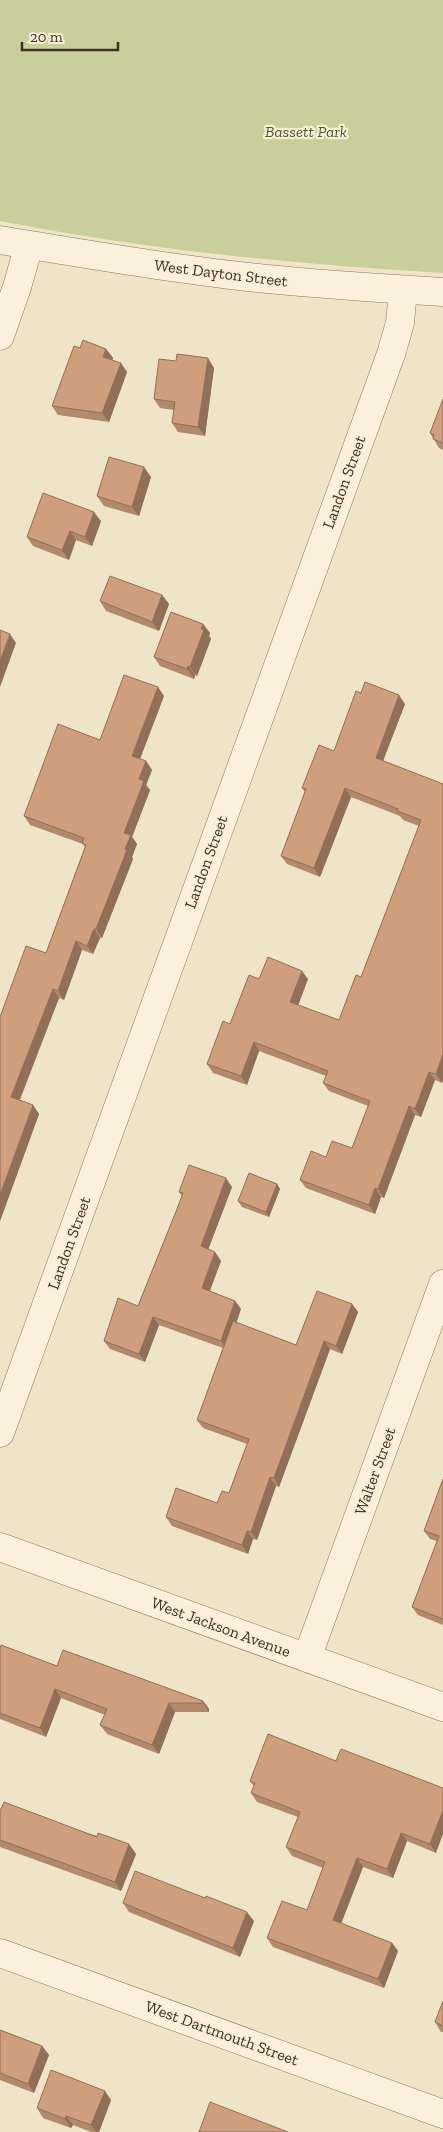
<svg xmlns="http://www.w3.org/2000/svg" width="443" height="2132" viewBox="0 0 443 2132" font-family="'Zilla Slab',serif">
  <style>
    .green { fill: #c9cf9b }
    .lines { fill: none; stroke-linecap: round; stroke-linejoin: round }
    .minor-casing { stroke: #8d765c; stroke-width: 29 }
    .minor { stroke: #faf1dc; stroke-width: 28 }
    .wall { fill: #b2896c }
    .shaded-wall { fill: #916f58 }
    .building { fill: #cf9f7d; stroke: #916f58 }
    .labels { text-anchor: middle; dominant-baseline: central; stroke-width: 4.5; stroke-linejoin: round; paint-order: stroke }
    .park-label { font-size: 16px; font-style: italic; fill: #4d5a26; stroke: #f7eed8 }
    .street-label { font-size: 16px; fill: #3d2e20; stroke: #f7eed8 }
  </style>
  <rect width="100%" height="100%" fill="#f0e4c8"/>
  <!-- green -->
  <path class="green" d="M0 0H443V273C295 264 146 250 0 221Z"/>
  <g class="lines">
    <!-- minor casing -->
    <g class="minor-casing">
      <path id="minor" d="M0 240C80 253 159 267 239 276 307 284 375 288 443 292
        M0 336 17 287 29 245
        M0 1433 391 354 400 323 403 290
        M0 1547 443 1707
        M307 1658 443 1284
        M0 1953 443 2114"/>
    </g>
    <!-- minor -->
    <use href="#minor" class="minor"/>
  </g>
  <!-- wall -->
  <path class="wall" d="M80 348 106 349 113 358 112 360 127 372 109 422 58 415 52 406Z
    M176 361 214 368 205 436 178 432 172 423 174 410 160 408 154 399Z
    M443 399V450L439 448 430 433Z
    M151 477 139 516 104 506 97 496Z
    M101 521 92 546 76 540 69 560 33 546 27 537Z
    M162 595 169 604 159 631 106 611 100 601Z
    M203 624 210 633 209 636 211 639 197 676 195 675 194 679 160 666 154 657Z
    M361 693 405 704 383 761 443 784V1079L442 1083 435 1080 421 1117 415 1115 384 1198 381 1197 375 1214 306 1188 300 1180 326 1157 352 1148 368 1106 329 1091 323 1083 326 1076 259 1051 247 1085 213 1073 207 1064 230 1024 259 979H308L298 1005 339 1020 361 977 419 826 403 820 400 816 351 797 320 877 287 864 281 856 305 792 302 788 334 751Z
    M164 696 140 759 146 761 152 770 146 785 150 790 132 837 137 844 132 857 133 859 102 938H100L93 954 82 950 64 1000 59 998 20 1100 33 1105 39 1114 0 1221V1017L46 953 85 847 83 844 30 825 24 816 100 740Z
    M277 1184 280 1189 269 1217 242 1207 238 1201Z
    M232 1187 208 1250 215 1252 221 1261 210 1291 235 1301 241 1309 236 1323 296 1345 352 1304 358 1312 342 1354 330 1349 279 1487 276 1486 257 1540 253 1539 248 1554 172 1526 166 1517 217 1503 229 1493 247 1444 203 1428 197 1420 223 1348 159 1325 145 1362 110 1349 104 1341 138 1306 177 1209 182 1196 179 1192Z
    M443 1479V1625L418 1615 412 1607 437 1541 430 1539 424 1531Z
    M0 1649 57 1666 203 1701 209 1709V1712H175L159 1754 107 1734 100 1725 105 1715 61 1698 46 1737 0 1719Z
    M336 1761 443 1788 436 1853 407 1841 393 1878 363 1867 341 1924 392 1943 398 1951 384 1988 273 1947 267 1938 307 1910 323 1868 292 1856 286 1847 298 1817 257 1802 251 1793 254 1786 250 1781Z
    M0 1811 129 1844 136 1854 121 1891 0 1847Z
    M123 1903 254 1921 240 1957 129 1912Z
    M443 2001V2032H441L435 2022Z
    M0 2030 42 2046 49 2055 34 2093 0 2080Z
    M111 2100 99 2132H91L73 2125 71 2128 43 2118 37 2108Z"/>
  <!-- shaded-wall -->
  <path class="shaded-wall" d="M106 349 113 358 110 366 103 357Z
    M208 358 214 368 205 436 198 427Z
    M121 363 127 372 109 422 102 413Z
    M144 467 151 477 139 516 132 507Z
    M94 512 101 521 92 546 85 537Z
    M70 531 76 540 69 560 62 550Z
    M162 595 169 604 159 631 152 622Z
    M203 624 210 633 209 636 211 639 197 676 190 667Z
    M10 634 16 643 0 687V661Z
    M188 666 195 675 194 679 187 669Z
    M158 687 164 696 138 764 132 756Z
    M399 695 405 704 381 766 376 758Z
    M146 761 152 770 146 785 150 790 132 837 137 844 132 857 133 859 102 938 96 929 125 849 124 833 139 779Z
    M345 788 351 797 320 877 314 868Z
    M94 929 100 938 93 954 87 946Z
    M76 941 82 950 64 1000 58 991Z
    M302 971 308 979 296 1011 290 1002Z
    M53 989 59 998 17 1106 11 1097Z
    M254 1042 259 1051 247 1085 241 1076Z
    M443 1054V1079L442 1083 436 1074Z
    M429 1072 435 1080 421 1117 415 1109Z
    M33 1105 39 1114 0 1221V1195Z
    M409 1106 415 1115 384 1198 378 1189Z
    M226 1178 232 1187 206 1255 201 1246Z
    M277 1184 280 1189 269 1217 266 1212Z
    M375 1188 381 1197 375 1214 369 1205Z
    M215 1252 221 1261 207 1297 202 1288Z
    M235 1301 241 1309 227 1350 221 1341Z
    M352 1304 358 1312 342 1354 336 1346Z
    M153 1317 159 1325 145 1362 139 1354Z
    M324 1341 330 1349 279 1487 274 1478Z
    M270 1477 276 1486 257 1540 251 1532Z
    M247 1531 253 1539 248 1554 242 1545Z
    M55 1689 61 1698 46 1737 40 1728Z
    M203 1701 209 1709V1712L203 1703Z
    M169 1703 175 1712 159 1754 152 1745Z
    M443 1810V1834L436 1853 430 1844Z
    M401 1833 407 1841 393 1878 387 1869Z
    M129 1844 136 1854 121 1891 115 1882Z
    M357 1858 363 1867 339 1929 333 1920Z
    M247 1912 254 1921 240 1957 233 1948Z
    M392 1943 398 1951 384 1988 378 1979Z
    M42 2046 49 2055 34 2093 28 2084Z
    M105 2091 111 2100 99 2132H96L91 2125Z
    M66 2116 73 2125 71 2128 65 2119Z"/>
  <!-- building -->
  <path class="building" d="M83 340 106 349 103 357 121 363 102 413 52 406 74 346 80 348Z
    M177 354 208 358 198 427 172 423 175 402 154 399 159 359 176 361Z
    M443 399V443L433 439 434 435 430 433Z
    M109 457 144 467 132 507 97 496Z
    M43 493 94 512 85 537 70 531 62 550 27 537Z
    M110 576 162 595 152 622 100 601Z
    M171 612 203 624 201 629 204 630 190 667 188 666 187 669 154 657Z
    M0 630 10 634 0 661Z
    M124 675 158 687 132 756 146 761 139 779 144 781 124 833 131 835 125 849 127 850 96 929H94L87 946 76 941 58 991 53 989 11 1097 33 1105 0 1195V1017L26 946 46 953 86 845 82 843 84 838 24 816 58 724 100 740Z
    M365 682 399 695 376 758 443 784V1054L436 1074 429 1072 415 1109 409 1106 378 1189 375 1188 369 1205 300 1180 311 1151 326 1157 332 1141 352 1148 370 1101 323 1083 328 1071 254 1042 241 1076 207 1064 223 1021 230 1024 249 975 259 979 268 957 302 971 290 1002 339 1020 356 975 361 977 421 820 397 811 398 809 345 788 314 868 281 856 306 789 302 788 319 745 334 751 356 691 361 693Z
    M189 1165 226 1178 201 1246 215 1252 202 1288 235 1301 221 1341 153 1317 139 1354 104 1341 118 1298 138 1306 177 1209 183 1193 179 1192Z
    M249 1173 277 1184 266 1212 238 1201Z
    M317 1291 352 1304 336 1346 324 1341 274 1478 270 1477 251 1532 247 1531 242 1545 166 1517 176 1488 217 1503 222 1491 229 1493 249 1439 197 1420 233 1321 296 1345Z
    M443 1479V1619L412 1607 439 1536 424 1531Z
    M1 1645 57 1666 63 1650 203 1701V1703H169L152 1745 100 1725 107 1709 55 1689 40 1728 0 1713V1649Z
    M268 1734 336 1761 341 1749 443 1788V1810L430 1844 401 1833 387 1869 357 1858 333 1920 392 1943 378 1979 267 1938 282 1901 307 1910 325 1862 286 1847 300 1812 251 1793 255 1783 250 1781Z
    M4 1802 97 1837 98 1833 129 1844 115 1882 0 1840V1811Z
    M135 1871 205 1898 206 1896 247 1912 233 1948 123 1903Z
    M443 2001V2026L435 2022Z
    M0 2030 42 2046 28 2084 0 2073Z
    M51 2070 105 2091 91 2125 66 2116 65 2119 37 2108Z
    M210 2102 288 2132H199Z"/>
  <g class="labels">
    <!-- park labels -->
    <g class="park-label">
      <text x="306" y="131">Bassett Park</text>
    </g>
    <!-- street labels -->
    <g class="street-label">
      <text transform="translate(221 273) rotate(7)">West Dayton Street</text>
      <text transform="translate(344 482) rotate(-70)">Landon Street</text>
      <text transform="translate(206 862) rotate(-70)">Landon Street</text>
      <text transform="translate(69 1243) rotate(-70)">Landon Street</text>
      <text transform="translate(375 1471) rotate(-70)">Walter Street</text>
      <text transform="translate(221 1627) rotate(20)">West Jackson Avenue</text>
      <text transform="translate(222 2033) rotate(20)">West Dartmouth Street</text>
    </g>
  </g>
  <!-- scale -->
  <path d="M22 42v8h96v-8" fill="none" stroke="#3d2e20" stroke-width="2.5"/>
  <text x="30" y="42" font-size="15" fill="#3d2e20" stroke="#f7eed8" stroke-width="4" paint-order="stroke">20 m</text>
</svg>
